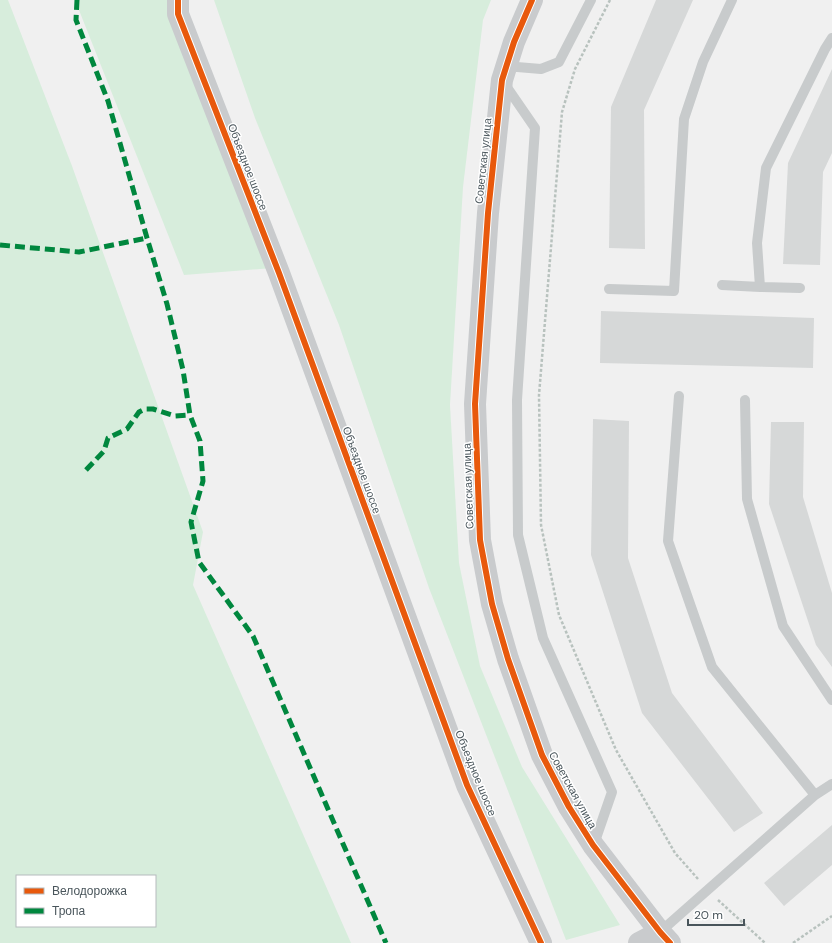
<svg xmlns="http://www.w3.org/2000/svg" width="832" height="943" viewBox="0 0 832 943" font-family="'DM Sans',sans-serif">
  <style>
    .green { fill: #d7eddc; fill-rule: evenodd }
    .building { fill: #d6d8d8 }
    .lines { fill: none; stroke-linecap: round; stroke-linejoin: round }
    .path { stroke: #b8c2be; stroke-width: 2.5; stroke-dasharray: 3 2; stroke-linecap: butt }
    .lane { stroke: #c8cbcc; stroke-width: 10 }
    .secondary { stroke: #c9cbcd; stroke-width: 22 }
    .quiet { stroke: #00873e; stroke-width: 5; stroke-dasharray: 10 5; stroke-linecap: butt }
    .cycleway-casing { stroke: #fff; stroke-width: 8 }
    .cycleway { stroke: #e8590c; stroke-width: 6 }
    .labels { text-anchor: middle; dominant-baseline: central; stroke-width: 3; stroke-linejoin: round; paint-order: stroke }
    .street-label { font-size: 11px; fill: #49555b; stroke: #fff }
  </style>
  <rect width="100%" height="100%" fill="#f0f0f0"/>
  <!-- green -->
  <path class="green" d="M0 0H8L72 166 203 532 193 585 351 943H0ZM17 876H155V926H17Z
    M75 0H175L273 268 184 275Z
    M214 0H491L483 20 463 187 450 405 459 563 480 666 522 767 620 925 566 940 429 588 339 325 255 118Z"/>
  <!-- building -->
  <path class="building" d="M656 0H693L644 110 645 249 609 248 611 107Z
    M832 69V153L823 172 820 265 783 264 788 163Z
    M601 311 814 318 813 368 600 363Z
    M593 419 629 421 628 558 672 693 763 813 734 832 642 713 591 555Z
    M771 422H804L803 497 832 593V667L816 645 769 504Z
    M832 825V865L784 906 764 883Z"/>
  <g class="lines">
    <!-- path -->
    <path class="path" d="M610 0 575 69 562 112 539 395 541 525 559 615 616 750 675 853 698 879
      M718 900 765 943
      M793 943 832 916"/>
    <!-- lane -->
    <path class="lane" d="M506 66 541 69 559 62 591 0
      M504 83 535 128 517 400 518 535 543 638 612 792 594 844
      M722 285 760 287 757 243 766 168 825 49 832 38
      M760 287 800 288
      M609 289 674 291 684 119 703 62 732 0
      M679 396 668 541 712 667 815 795
      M745 400 747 499 783 626 832 700
      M660 932 815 795 832 784"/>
    <!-- secondary -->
    <path class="secondary" d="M178 0V14L279 273 467 785 541 943
      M532 0 514 42 502 80 488 213 475 404 480 540 492 604 508 659 542 755 569 807 593 845 660 932 670 943
      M639 943 660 932"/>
    <!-- quiet -->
    <path class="quiet" d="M77 0 76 20 108 101 147 238 167 304 183 370 190 415 200 441 203 481 191 522 199 562 253 636 386 943
      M0 245 79 252 147 238
      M86 470 104 451 108 438 127 429 139 412 145 409H153L175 416 190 415"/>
    <!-- cycleway casing -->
    <g class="cycleway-casing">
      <path id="cycleway" d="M178 0V14L279 273 467 785 541 943
        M532 0 514 42 502 80 488 213 475 404 480 540 492 604 508 659 542 755 569 807 593 845 660 932 670 943"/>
    </g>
    <!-- cycleway -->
    <use href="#cycleway" class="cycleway"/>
  </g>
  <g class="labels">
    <!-- street labels -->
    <g class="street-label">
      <text transform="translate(483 161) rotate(-84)">Советская улица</text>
      <text transform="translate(248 167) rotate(69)">Объездное шоссе</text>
      <text transform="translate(362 470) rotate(70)">Объездное шоссе</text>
      <text transform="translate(468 486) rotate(-92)">Советская улица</text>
      <text transform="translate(476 773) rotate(68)">Объездное шоссе</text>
      <text transform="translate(573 790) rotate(61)">Советская улица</text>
    </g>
  </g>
  <!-- legend -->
  <rect x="16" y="875" width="140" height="52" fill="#ffffff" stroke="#b6bbbd"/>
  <rect x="24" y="888" width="20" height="6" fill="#e8590c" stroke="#b6bbbd"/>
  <text x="52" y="895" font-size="12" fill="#49555b">Велодорожка</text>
  <rect x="24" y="908" width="20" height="6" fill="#00873e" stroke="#b6bbbd"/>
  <text x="52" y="915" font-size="12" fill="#49555b">Тропа</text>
  <!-- scale -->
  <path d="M688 919v6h56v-6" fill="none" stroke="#49555b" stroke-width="2"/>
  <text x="694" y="919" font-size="12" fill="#49555b" stroke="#ffffff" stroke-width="3" paint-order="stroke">20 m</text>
</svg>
